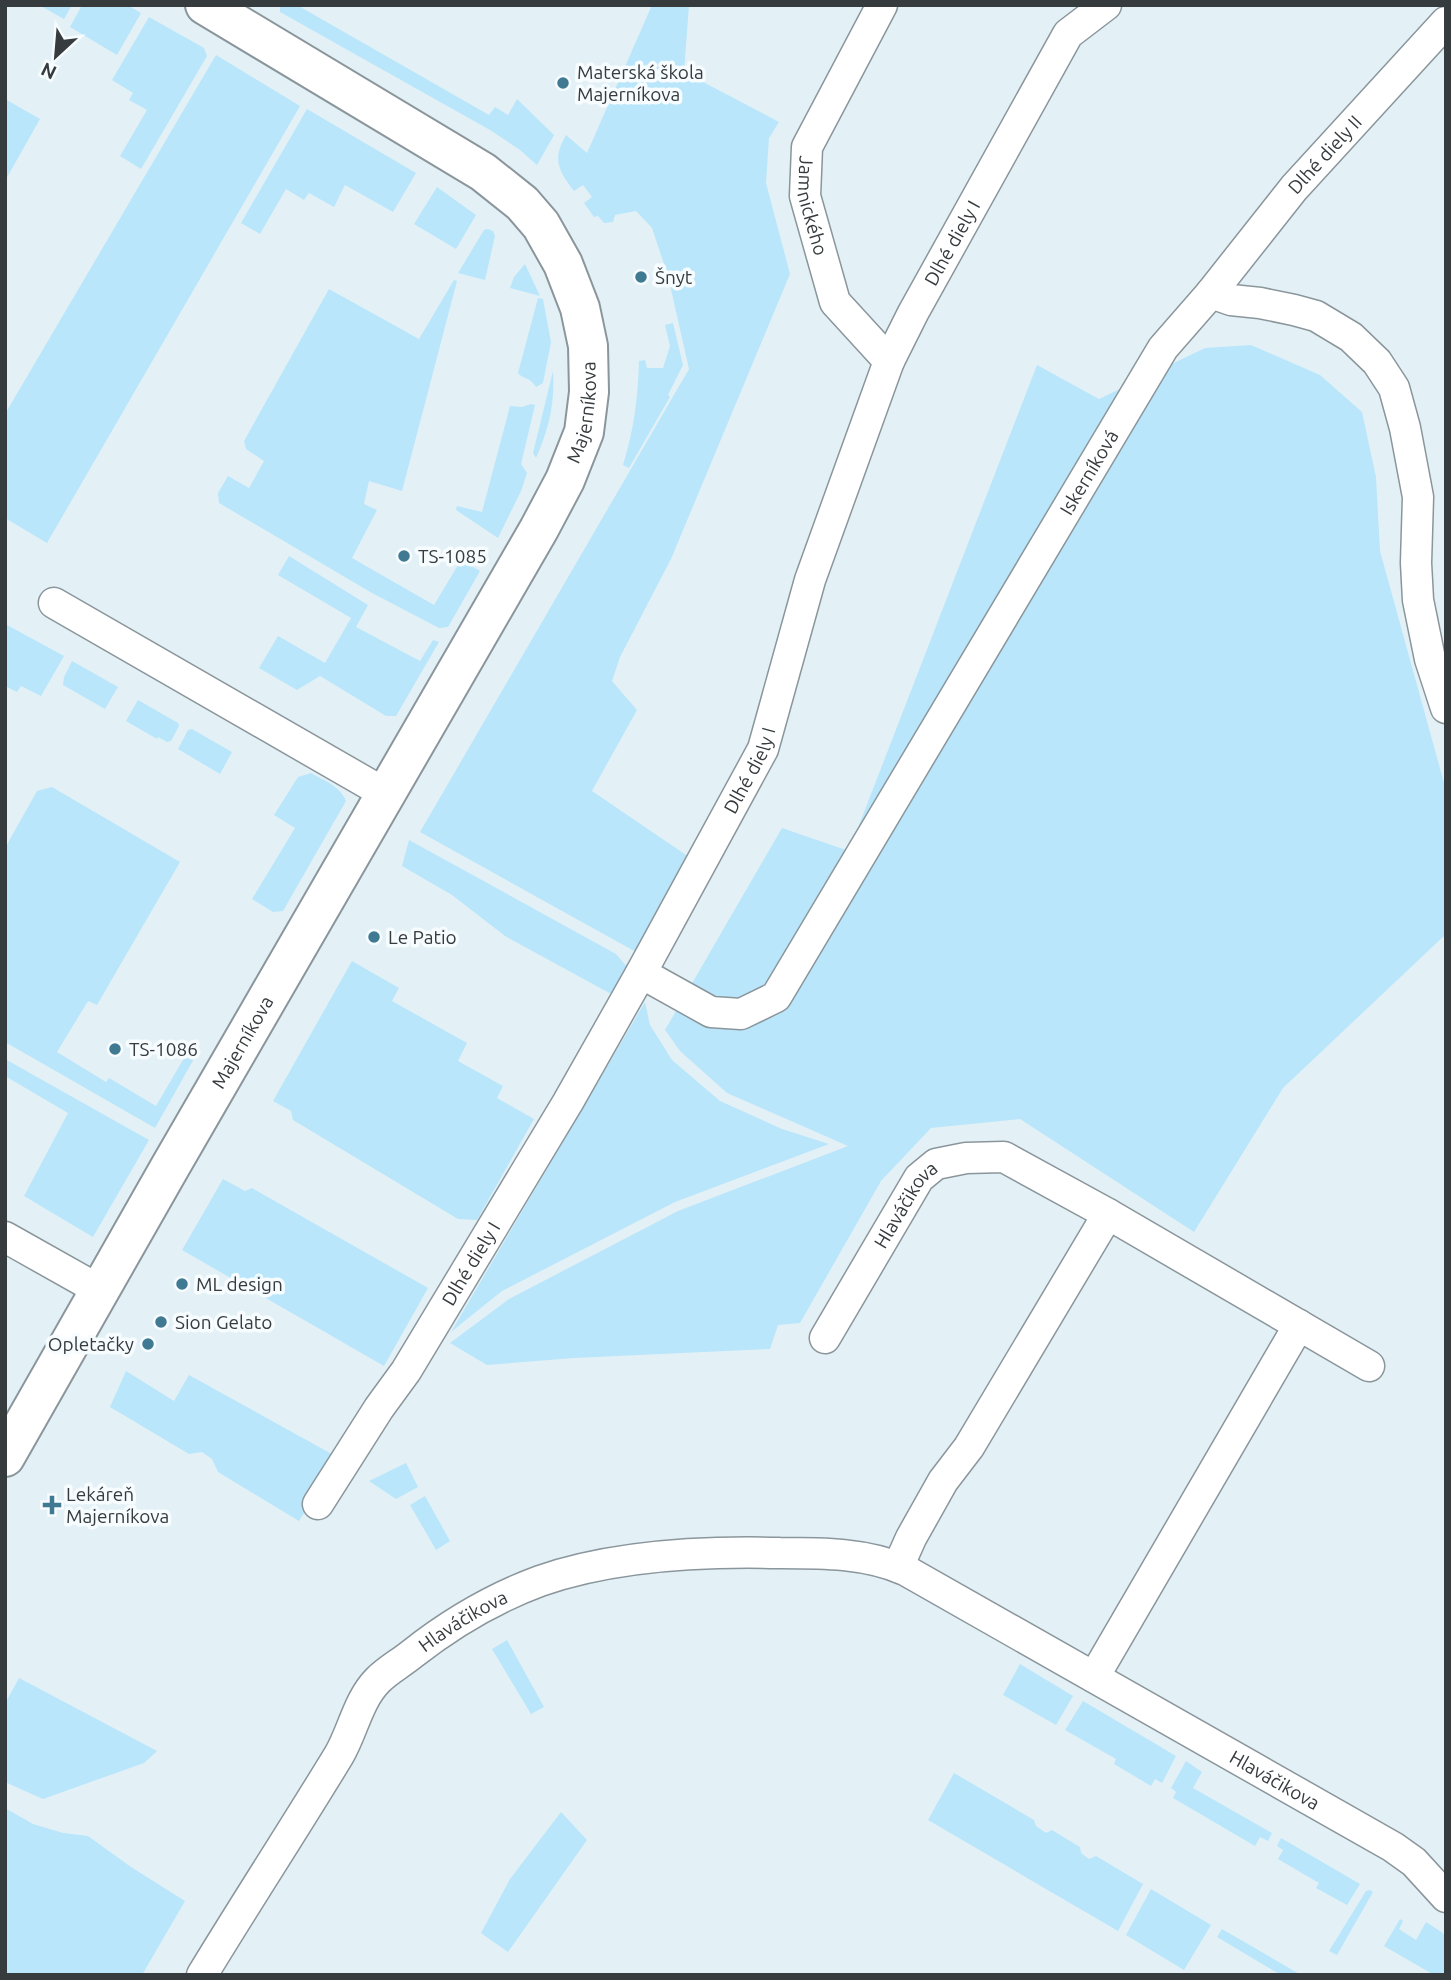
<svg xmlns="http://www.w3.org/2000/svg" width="1451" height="1980" viewBox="0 0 1451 1980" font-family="Ubuntu,sans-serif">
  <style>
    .green { fill: #b9e6fa }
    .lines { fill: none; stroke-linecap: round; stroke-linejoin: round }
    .street-casing { stroke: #8a969c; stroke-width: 33 }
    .secondary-casing { stroke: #8a969c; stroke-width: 42 }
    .street { stroke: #fff; stroke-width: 30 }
    .secondary { stroke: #fff; stroke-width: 38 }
    .poi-dot { fill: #3f7a92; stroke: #f7fcff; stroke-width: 2.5 }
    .labels { text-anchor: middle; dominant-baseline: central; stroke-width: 7; stroke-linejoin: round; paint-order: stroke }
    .poi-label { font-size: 19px; fill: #363b3e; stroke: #f7fcff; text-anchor: start }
    .street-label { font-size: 19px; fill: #363b3e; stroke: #f7fcff }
  </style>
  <rect width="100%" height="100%" fill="#e3f1f7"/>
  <!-- green -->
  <path class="green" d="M39 5H72L64 19Z
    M82 5H127L141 13 117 55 70 27Z
    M280 5H297L489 115 495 107 508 115 517 99 554 135 537 165 520 150 490 130 280 12Z
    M652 5H689L684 72 779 122 769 138 766 183 790 274 671 559 620 657 612 681 637 710 592 791 689 857 664 897 636 952 420 832 689 369 668 276 652 228 636 211 615 215 613 222 604 223 598 216 594 217 584 203 592 197 583 185 574 191C558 170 552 159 566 135L587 153Z
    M149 17 204 48 207 56 141 169 120 156 147 110 129 100 133 93 112 80Z
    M216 55 300 106 47 543 5 518V414Z
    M5 99 40 119 5 181Z
    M307 109 416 173 393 212 345 185 334 207 309 193 304 200 286 189 260 234 241 223Z
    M437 187 476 215 456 249 414 224Z
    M488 229 493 231 495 236 485 280 458 273 484 230Z
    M525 264 540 296 510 288 514 277Z
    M454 280 457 281 402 491 369 481 364 504 377 510 352 558 434 605 461 560 480 571 448 627 439 628 372 593 219 503 218 493 228 476 249 488 264 461 246 449 244 441 329 289 419 339Z
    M538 298 543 299 551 342 543 383 536 387C529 376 524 380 518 373Z
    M673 323 683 365 668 395 670 397 629 468 623 465C634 430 638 397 639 361L645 360 647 368H663L670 346 665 325Z
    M1251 345 1320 375 1362 412 1376 477 1380 551 1446 790V934L1283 1088 1194 1232 1020 1119 931 1128 881 1181 800 1323 778 1325 770 1349 574 1358 487 1365 450 1343 509 1299 678 1211 848 1146 727 1093 680 1051 665 1030 782 828 849 851 1037 365 1099 399 1205 348Z
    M553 371C555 403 549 429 536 458L533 453Z
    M531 404 535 405 521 464 527 473 521 491 498 538 456 510 457 506 482 512 510 406 522 407Z
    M289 556 368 605 356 627 420 661 433 640 439 642 396 716H386L320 676 297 690 259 668 278 636 325 663 351 618 278 575Z
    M7 625 64 656 41 696 21 686 17 692 5 686V628Z
    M72 661 118 687 105 709 63 685 64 677Z
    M138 700 178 723 179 726 171 741 167 742 158 737 157 739 126 721Z
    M192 729 232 752 220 774 178 749 188 730Z
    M311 773C325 781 340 786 346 801L283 911 273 912 252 899 295 828 274 815 298 777Z
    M52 787 180 862 97 1005 88 1001 57 1052 106 1082 109 1078 156 1106 187 1053 195 1057 155 1128 5 1042V848L37 791Z
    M409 840 616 954 628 968 613 995 505 936 452 895 402 866Z
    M352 961 399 988 392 1001 467 1043 458 1061 503 1086 497 1098 534 1119 477 1220 458 1219 293 1120 291 1111 273 1101Z
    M645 1002 650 1025 672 1060 720 1101 782 1129 829 1144 675 1202 502 1291 451 1332Z
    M5 1059 149 1140 93 1237 24 1196 68 1113 5 1076Z
    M223 1179 245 1191 252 1188 428 1288 384 1366 182 1250Z
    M126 1371 174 1401 189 1375 339 1458 299 1521 218 1472 212 1459 202 1452 189 1454 110 1407Z
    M406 1463 418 1487 396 1499 369 1481Z
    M425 1496 450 1541 436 1550 410 1505Z
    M507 1640 544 1707 531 1714 492 1649Z
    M1020 1664 1073 1696 1056 1725 1003 1695Z
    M19 1678 157 1751 144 1763 43 1799 5 1782V1699L7 1700Z
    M1083 1701 1176 1756 1162 1783 1155 1779 1151 1786 1114 1764 1116 1759 1065 1730Z
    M1186 1761 1202 1772 1193 1788 1272 1833 1268 1841 1260 1837 1255 1846 1173 1798 1176 1792 1171 1788Z
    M954 1773 1034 1820 1036 1826 1046 1833 1052 1830 1080 1847 1081 1853 1089 1859 1096 1856 1143 1884 1118 1931 928 1820Z
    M5 1808 33 1824 63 1833 88 1836 131 1867 185 1901 142 1975H5Z
    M561 1812 587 1840 508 1952 481 1933 510 1879Z
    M1281 1838 1360 1884 1347 1905 1316 1888 1319 1883 1278 1859 1283 1850 1277 1846Z
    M1151 1889 1211 1925 1184 1970 1126 1935Z
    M1370 1890 1373 1892 1337 1955 1329 1951 1366 1891Z
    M1400 1919 1403 1921 1399 1929 1416 1940 1426 1922 1443 1933 1446 1939V1975H1434L1384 1946Z
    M1222 1929 1301 1975H1281L1217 1937Z"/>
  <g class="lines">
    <!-- street casing -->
    <g class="street-casing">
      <g id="street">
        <path id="s1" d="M882 5 807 147 805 196 835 302 889 361"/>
        <path d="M1211 293 1231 300 1260 303 1294 310 1316 316 1351 337 1377 362 1394 388 1405 428 1418 497 1416 563 1418 600 1430 659 1446 708"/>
        <path d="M54 603 386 794"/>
        <path id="s2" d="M641 973 711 1012 741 1014 776 997 1163 348 1211 293 1294 188 1446 22"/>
        <path d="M5 1237 101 1291"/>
        <path id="s3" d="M825 1338 919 1178 936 1164 966 1158 1004 1157 1108 1214 1369 1366"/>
        <path id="s4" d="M318 1504 379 1408 406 1371 568 1102 641 973 763 749 810 580 889 361 913 313 1068 34 1106 5"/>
        <path d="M898 1567 911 1538 943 1481 969 1447 1108 1214"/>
        <path d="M1094 1677 1299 1325"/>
        <path id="s5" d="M202 1975C247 1901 294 1829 339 1755 353 1731 358 1700 378 1680 388 1670 401 1663 412 1654 450 1624 494 1598 540 1581 612 1556 704 1551 780 1553 823 1553 866 1553 905 1570L1393 1847 1414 1862 1446 1897"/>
      </g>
    </g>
    <!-- secondary casing -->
    <g class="secondary-casing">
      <g id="secondary">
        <path id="s6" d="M5 1457 170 1167 539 529 565 480 584 432 589 392 588 346 580 308 563 264 541 225 522 203 483 172 205 5"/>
      </g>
    </g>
    <!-- street -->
    <use href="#street" class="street"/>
    <!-- secondary -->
    <use href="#secondary" class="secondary"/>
  </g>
  <!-- markers -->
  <g class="poi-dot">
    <circle cx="563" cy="83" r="7"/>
    <circle cx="641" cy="277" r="7"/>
    <circle cx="404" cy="556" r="7"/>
    <circle cx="374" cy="937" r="7"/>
    <circle cx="115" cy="1049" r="7"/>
    <circle cx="182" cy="1284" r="7"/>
    <circle cx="161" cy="1322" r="7"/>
    <circle cx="148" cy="1344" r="7"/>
    <path d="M48.5 1494.5h7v7h7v7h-7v7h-7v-7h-7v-7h7z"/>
  </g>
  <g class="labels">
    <!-- poi labels -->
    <g class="poi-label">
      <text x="577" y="72">Materská škola<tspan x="577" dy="22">Majerníkova</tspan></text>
      <text x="655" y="277">Šnyt</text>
      <text x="418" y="556">TS-1085</text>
      <text x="388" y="937">Le Patio</text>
      <text x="129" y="1049">TS-1086</text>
      <text x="196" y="1284">ML design</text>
      <text x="175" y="1322">Sion Gelato</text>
      <text x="134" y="1344" text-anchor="end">Opletačky</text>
      <text x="66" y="1494">Lekáreň<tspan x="66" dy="22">Majerníkova</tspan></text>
    </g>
    <!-- street labels -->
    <g class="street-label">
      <text stroke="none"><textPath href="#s2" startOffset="1157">Dlhé diely II</textPath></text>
      <text stroke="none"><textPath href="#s1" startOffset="220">Jamnického</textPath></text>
      <text stroke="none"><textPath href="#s4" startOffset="1419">Dlhé diely I</textPath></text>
      <text stroke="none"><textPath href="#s6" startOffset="1197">Majerníkova</textPath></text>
      <text stroke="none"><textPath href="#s2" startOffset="760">Iskerníková</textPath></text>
      <text stroke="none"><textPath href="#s4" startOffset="852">Dlhé diely I</textPath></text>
      <text stroke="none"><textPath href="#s6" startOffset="478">Majerníkova</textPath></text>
      <text stroke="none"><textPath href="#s3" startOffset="156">Hlaváčikova</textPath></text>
      <text stroke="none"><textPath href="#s4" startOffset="285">Dlhé diely I</textPath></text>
      <text stroke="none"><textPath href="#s5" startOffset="448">Hlaváčikova</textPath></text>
      <text stroke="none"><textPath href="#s5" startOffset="1330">Hlaváčikova</textPath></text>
    </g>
  </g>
  <!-- border -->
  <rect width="1451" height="1980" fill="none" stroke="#363b3e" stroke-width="14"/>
  <!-- north arrow -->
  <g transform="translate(56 56) rotate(206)" stroke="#f7fcff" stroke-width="5" paint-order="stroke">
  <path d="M0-5L12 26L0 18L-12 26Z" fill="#363b3e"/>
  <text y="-10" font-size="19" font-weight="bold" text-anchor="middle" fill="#363b3e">N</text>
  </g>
</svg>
